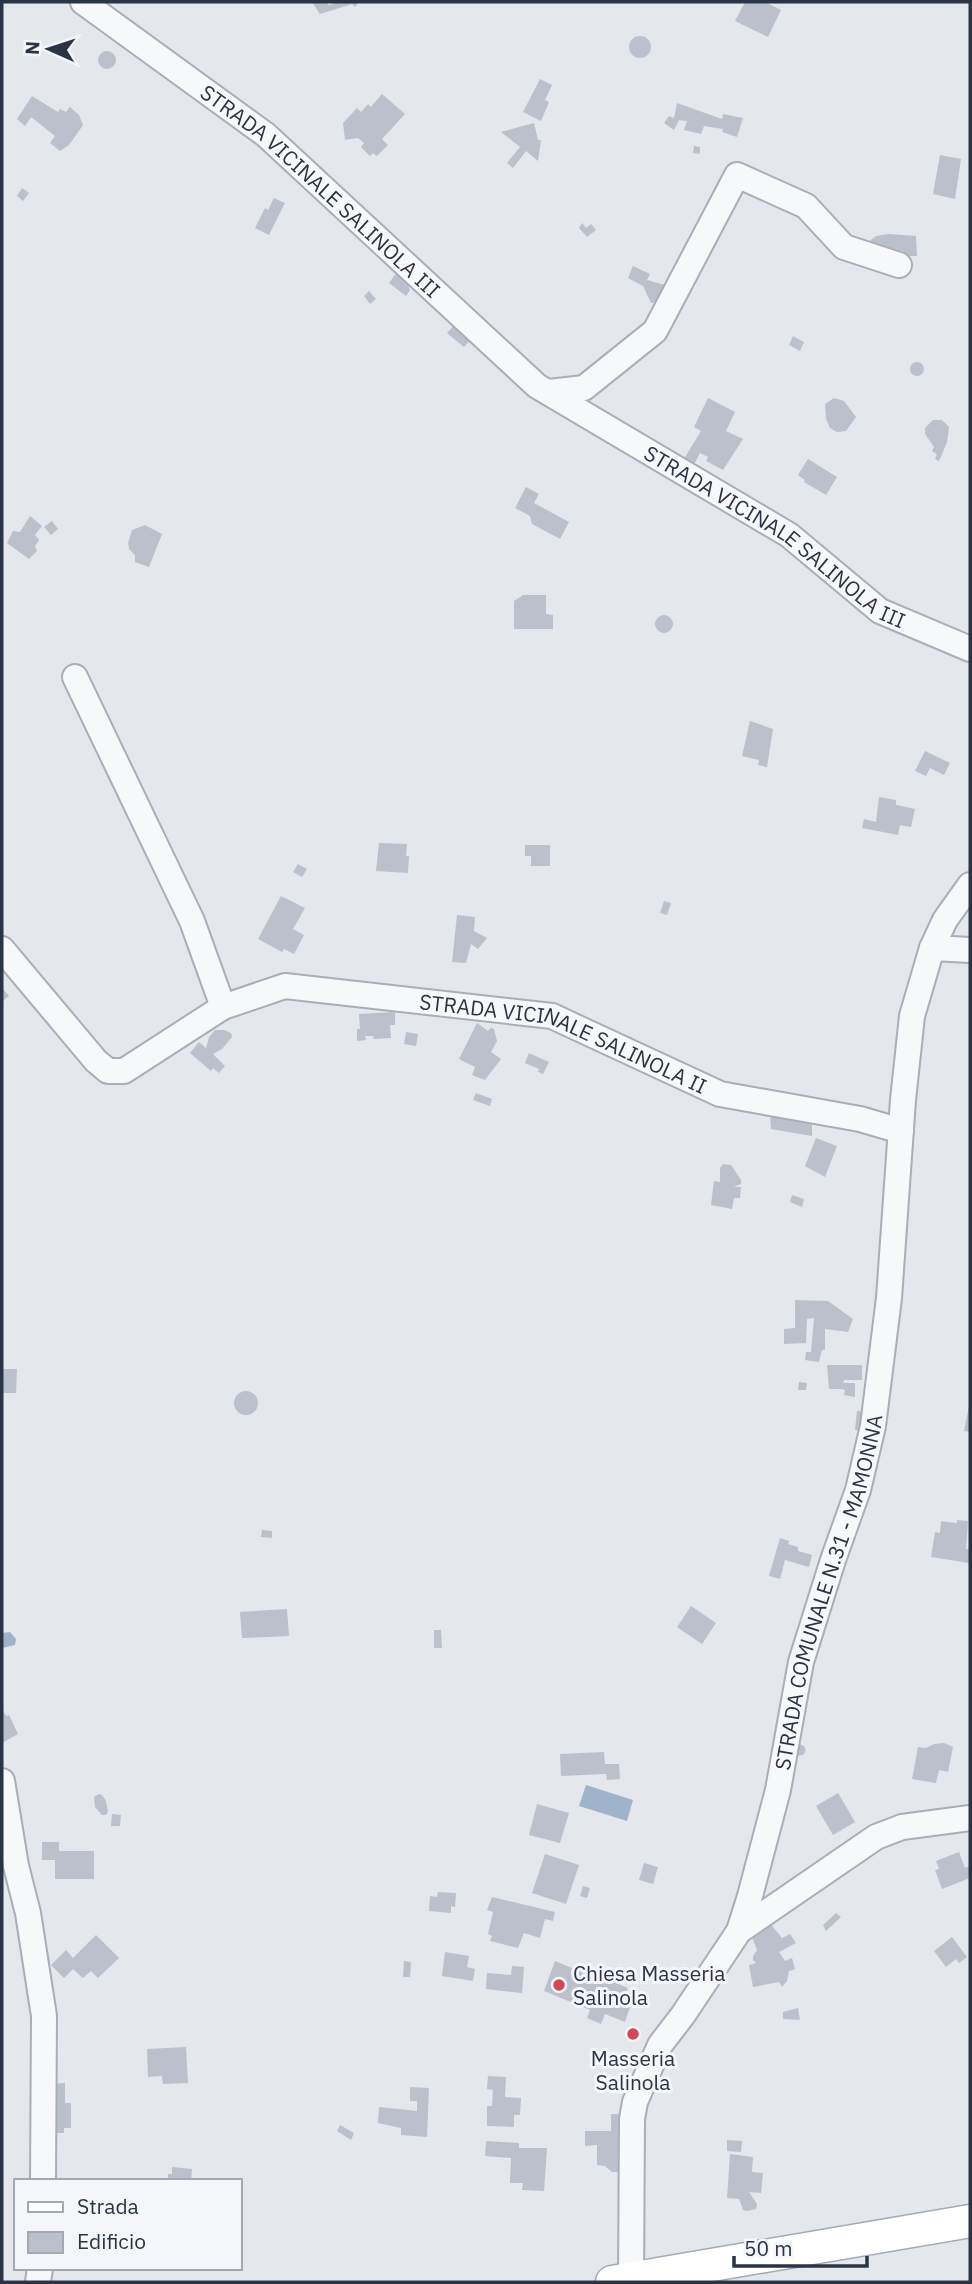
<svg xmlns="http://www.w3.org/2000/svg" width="972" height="2284" viewBox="0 0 972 2284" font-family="'IBM Plex Sans',sans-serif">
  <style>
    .water { fill: #9fb4cc }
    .building { fill: #bbc0ca }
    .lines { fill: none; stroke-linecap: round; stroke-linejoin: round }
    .minor-casing { stroke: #a9aeb7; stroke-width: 28 }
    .major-casing { stroke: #a3abb8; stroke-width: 35 }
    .minor { stroke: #f7f8fa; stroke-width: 24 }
    .major { stroke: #fff; stroke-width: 32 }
    .poi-dot { fill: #d1495b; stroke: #f4f6f9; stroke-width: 2.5 }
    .labels { text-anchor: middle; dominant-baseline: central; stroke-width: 6; stroke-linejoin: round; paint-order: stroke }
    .street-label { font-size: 21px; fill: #2b3445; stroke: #f4f6f9 }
    .poi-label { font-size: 21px; fill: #2b3445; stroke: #f4f6f9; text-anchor: start }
  </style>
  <rect width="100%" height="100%" fill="#e4e7ec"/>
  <!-- water -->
  <path class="water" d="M10 1632 16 1639 15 1645 2 1648V1633Z
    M586 1785 633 1800 627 1821 579 1806Z"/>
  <!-- building -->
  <path class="building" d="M312 2H327L328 5 334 4 333 2H359L355 7 352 4 320 14Z
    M745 2H765L781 10 768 37 735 21Z
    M629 47a11 11 0 1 1 22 0a11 11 0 1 1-22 0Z
    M98 60a9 9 0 1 1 18 0a9 9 0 1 1-18 0Z
    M540 79 552 85 545 100 549 102 541 121 523 112Z
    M382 94 405 114 382 139 388 145 377 156 373 153 370 156 361 147 364 143 358 138 345 140 343 123 357 108 361 112 368 104 371 107Z
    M32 96 58 112 60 109 66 112 70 107 79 115 83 125 69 145 60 151 50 143 55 136 31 117 25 126 17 119Z
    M677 103 722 119 723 114 743 118 737 137 722 132 723 129 704 126 701 134 684 130 687 121 679 120 674 130 664 123 669 116 674 118Z
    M534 123 538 140H541L538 161 526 151 513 168 507 163 520 147 501 132Z
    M694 146 700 147V154L693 153Z
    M940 155 961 159 955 199 933 194Z
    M22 188 29 193 23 201 17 196Z
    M274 198 285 203 269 235 255 228 265 208 268 210Z
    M582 223 586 228 591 224 596 230 587 237 579 228Z
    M889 234 916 236 917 256H903V251L876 252 868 247V242L876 236Z
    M633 266 650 274 647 280 672 287 661 302 651 303 643 286 628 278Z
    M397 272 405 278 410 290 406 296 389 283Z
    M369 291 376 299 370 304 364 296Z
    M456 323 473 337 464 347 447 333Z
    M793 336 804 342 800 351 789 345Z
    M910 369a7 7 0 1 1 14 0a7 7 0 1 1-14 0Z
    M708 398 735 412 726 431 743 439 723 470 706 461 708 457 700 453 690 472 679 467 701 431 694 427Z
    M834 398 844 401 856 417 846 431 837 432 830 428 826 419 825 404Z
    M933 420H942L949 427 947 442 939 461 935 459 937 454 932 451 934 447 925 434V428Z
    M808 459 837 477 826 495 804 482 805 480 798 475Z
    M526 487 539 494 534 503 569 522 560 539 532 524 530 516 515 508Z
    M30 516 42 526 35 535 39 540 35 546 37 551 29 559 7 543 13 531 20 532Z
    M52 521 58 529 51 535 44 527Z
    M145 525 162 534 149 567 135 562V555L129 549 128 543 132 530Z
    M523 595H546V614L553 615V629H514V601Z
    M655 624a9 9 0 1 1 18 0a9 9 0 1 1-18 0Z
    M750 721 773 729 767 767 758 765 759 760 742 756Z
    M925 751 950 763 944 775 930 768 926 776 915 771Z
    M879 797 896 800V805L915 809 911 827 900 825 898 835 862 828 864 819 876 822Z
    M379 843 407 844 406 856H409L408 873 376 871Z
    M525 845H550V866H531V856H525Z
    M298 864 307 869 302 877 293 872Z
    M281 896 305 908 293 929 304 935 294 954 284 949 282 952 258 939Z
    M664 901 671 903 667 915 660 913Z
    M457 915 475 917 474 931 487 938 478 949 471 944 466 963 452 962Z
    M3 989 9 996 2 1002V990Z
    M395 1012V1025H390L391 1038 374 1039 373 1036H365L366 1040 357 1041V1029H360L359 1014Z
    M477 1023 488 1031 491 1028 494 1029 497 1041 491 1052 501 1059 485 1080 472 1075 475 1067 459 1059Z
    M215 1030H224L231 1033 232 1037 222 1049 213 1054 225 1066 219 1073 213 1068 211 1071 190 1053 199 1042 206 1048 209 1037Z
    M406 1032 418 1034 416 1046 404 1044Z
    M529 1053 549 1062 543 1074 538 1072 539 1069 525 1063Z
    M476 1093 492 1099 490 1106 473 1100Z
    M770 1111 812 1119V1136L771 1129Z
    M816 1138 837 1146 825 1177 805 1166Z
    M723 1164 731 1165 741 1180V1184L734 1187H741L740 1198H734L732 1209 711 1205 714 1181 720 1182V1168Z
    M792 1195 804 1199 802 1207 790 1202Z
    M795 1300 828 1301 853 1319 848 1332 825 1329V1350H822L819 1362 805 1360 806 1352H811L814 1318 807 1319 806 1343 784 1344V1329L795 1328Z
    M827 1365H862V1380H844L843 1383H855V1397L844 1395 845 1390 841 1389H829Z
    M2 1369H17L16 1393H2Z
    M799 1382 807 1383 806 1390H798Z
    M234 1403a12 12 0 1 1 24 0a12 12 0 1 1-24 0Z
    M969 1406H970V1432L964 1431Z
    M857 1411 867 1412 865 1431 855 1430Z
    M957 1520 968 1521 966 1549H970L969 1563 931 1557 935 1532 940 1533 941 1521 957 1523Z
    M262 1530 272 1531V1538L261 1537Z
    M780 1538 789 1541 788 1544 798 1547V1551L812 1555 809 1567 785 1560 780 1579 769 1576Z
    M691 1606 716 1623 702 1644 677 1627Z
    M287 1609 289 1636 242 1638 240 1612Z
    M434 1630H441L442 1648H434Z
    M2 1709 6 1716 9 1715 18 1734 2 1743Z
    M944 1743 953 1747 948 1772 939 1770 936 1783 912 1779 918 1747 926 1748 934 1744Z
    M794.5 1750a5.5 5.5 0 1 1 11 0a5.5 5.5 0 1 1-11 0Z
    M604 1752 605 1764H619L620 1779 607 1780 606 1774 561 1776 560 1754Z
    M838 1793 855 1822 833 1835 816 1806Z
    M99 1794 102 1795 106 1801 108 1812 106 1815H102L95 1807 94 1797Z
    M537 1804 569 1813 560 1843 529 1835Z
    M112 1814 121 1815 120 1826H111Z
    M42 1842H59V1851H94V1879H55V1860H42Z
    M959 1852 965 1868 970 1866V1878L942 1889 935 1870 939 1869 936 1861Z
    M545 1854 579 1865 566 1904 532 1893Z
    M644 1863 658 1867 653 1884 639 1880Z
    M583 1886 590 1888 587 1898 580 1896Z
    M438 1892 456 1893 455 1907 451 1906V1913L429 1911 430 1896 437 1897Z
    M492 1897 555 1912 553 1921 545 1919 540 1938 524 1933 518 1948 490 1941 492 1936 488 1934 493 1912 487 1910Z
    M836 1913 841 1917 826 1931 823 1925Z
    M768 1921 782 1938 790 1934 796 1943 779 1952 785 1961 792 1958 795 1969 789 1971 787 1981 782 1987 779 1982 753 1987 749 1965 756 1963 753 1960V1956L757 1950 752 1937 755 1933 764 1931 761 1926Z
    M96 1935 119 1958 98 1978 91 1971 83 1978 73 1969 64 1978 51 1965 66 1950 73 1958Z
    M952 1937 967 1957 959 1963 956 1959 946 1967 934 1951Z
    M445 1952 469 1956 467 1967 475 1969 473 1981 442 1976Z
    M404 1961 411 1962 410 1977H403Z
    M555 1961 604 1981 607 1973 618 1978 616 1983 628 1988 621 2003 630 2007 625 2022 605 2014 601 2024 587 2018 590 2010 544 1991Z
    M512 1966 524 1967 522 1993 486 1989 487 1973 511 1975Z
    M798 2008 800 2020 783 2019V2012Z
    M186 2047 188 2083 163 2084 162 2076 148 2077 147 2049Z
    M488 2076 506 2077 505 2097 521 2098 520 2115H514V2127L487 2126V2106H492L493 2090 487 2089Z
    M65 2083V2103H71V2128H64V2133H50V2084Z
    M410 2087 429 2088 427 2137 401 2135V2128L378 2123 379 2107 417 2111V2101H410Z
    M611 2114H625L619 2172H612L605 2166 597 2165V2145L585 2146V2131H611Z
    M340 2125 354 2133 351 2140 337 2131Z
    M727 2140 742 2141 741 2152 727 2151Z
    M486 2141 519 2143V2148H547L544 2191 522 2190 523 2183H510L511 2158 485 2156Z
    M730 2154 753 2157 752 2172 763 2173 761 2193 749 2192 757 2204 756 2209 747 2211 743 2210 739 2199 727 2198Z
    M172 2167 192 2169 191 2181H168V2174H172Z"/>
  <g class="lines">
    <!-- minor casing -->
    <g class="minor-casing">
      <g id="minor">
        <path id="s1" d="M83 2 266 135 537 386 789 535 880 611 970 649"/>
        <path d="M549 392 584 388 655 331 737 175 806 206 844 247 899 265"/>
        <path d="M75 677 192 921 223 1007"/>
        <path d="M932 948 970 950"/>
        <path id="s2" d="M2 949 96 1061 108 1071H124L223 1007 285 986 552 1016 720 1094 860 1119 901 1131"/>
        <path d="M2 1781 16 1866 28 1913 44 2016 43 2181"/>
        <path d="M739 1931 876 1837 902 1827 970 1818"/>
        <path id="s3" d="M631 2280 632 2119 635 2102 660 2045 683 2015 739 1931 750 1896 778 1790 801 1662 833 1560 858 1490 873 1426 889 1298 903 1100 912 1016 932 948 945 920 970 885"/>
        <path d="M38 2282 40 2268"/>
      </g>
    </g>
    <!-- major casing -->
    <g class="major-casing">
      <path id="major" d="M612 2282 970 2221"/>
    </g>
    <!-- minor -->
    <use href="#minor" class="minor"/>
    <!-- major -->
    <use href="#major" class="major"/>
  </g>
  <!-- markers -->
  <g class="poi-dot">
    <circle cx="559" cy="1985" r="7"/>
    <circle cx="633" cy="2034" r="7"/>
  </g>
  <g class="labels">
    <!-- street labels -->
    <g class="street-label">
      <text stroke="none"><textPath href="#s1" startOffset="304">STRADA VICINALE SALINOLA III</textPath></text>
      <text stroke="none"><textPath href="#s1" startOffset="878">STRADA VICINALE SALINOLA III</textPath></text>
      <text stroke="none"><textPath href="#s2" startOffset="648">STRADA VICINALE SALINOLA II</textPath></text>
      <text stroke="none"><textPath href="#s3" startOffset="730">STRADA COMUNALE N.31 - MAMONNA</textPath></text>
    </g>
    <!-- poi labels -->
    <g class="poi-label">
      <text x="573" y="1973">Chiesa Masseria<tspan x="573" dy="24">Salinola</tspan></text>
      <text x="633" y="2058" text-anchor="middle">Masseria<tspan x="633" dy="24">Salinola</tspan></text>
    </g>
  </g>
  <!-- border -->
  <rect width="972" height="2284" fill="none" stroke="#2b3445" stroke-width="7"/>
  <!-- legend -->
  <rect x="14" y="2179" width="228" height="91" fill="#f4f6f9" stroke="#a4a8b1" stroke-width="2"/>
  <rect x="28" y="2202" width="35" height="10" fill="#ffffff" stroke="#a4a8b1" stroke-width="2"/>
  <text x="77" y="2214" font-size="21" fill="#2b3445">Strada</text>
  <rect x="28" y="2232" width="35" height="21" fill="#bbc0ca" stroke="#a4a8b1" stroke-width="2"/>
  <text x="77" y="2249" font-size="21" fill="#2b3445">Edificio</text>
  <!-- north arrow -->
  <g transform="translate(49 49) rotate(273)" stroke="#f4f6f9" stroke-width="5" paint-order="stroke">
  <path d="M0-5L12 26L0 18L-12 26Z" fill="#2b3445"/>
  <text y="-10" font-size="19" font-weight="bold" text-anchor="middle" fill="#2b3445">N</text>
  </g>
  <!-- scale -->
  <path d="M734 2256v10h133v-10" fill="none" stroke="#2b3445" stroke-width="3.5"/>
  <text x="744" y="2256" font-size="21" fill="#2b3445" stroke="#f4f6f9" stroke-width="5" paint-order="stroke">50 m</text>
</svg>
